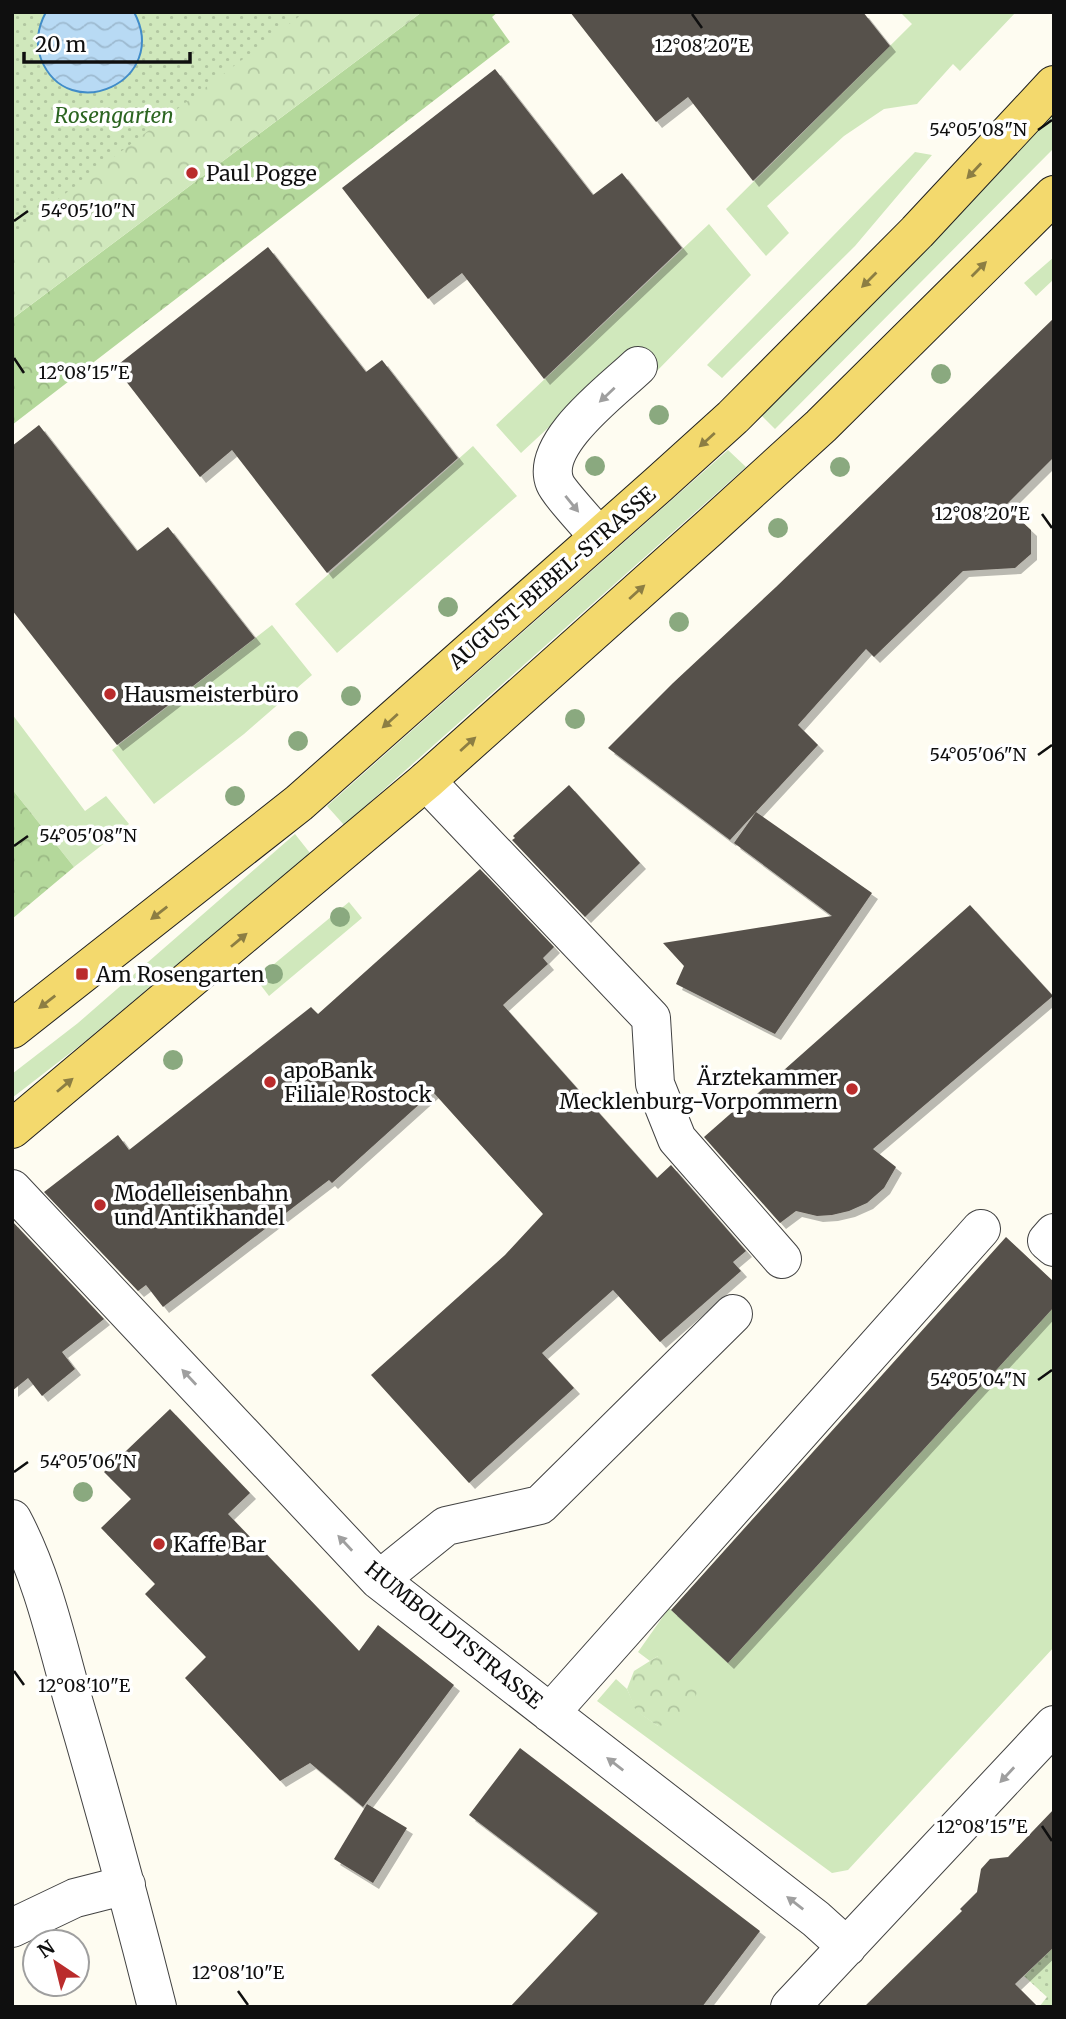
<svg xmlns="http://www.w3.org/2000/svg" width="1066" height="2019" viewBox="0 0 1066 2019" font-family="Merriweather,serif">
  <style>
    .grass { fill: #d0e8bc }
    .forest { fill: url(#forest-crowns) }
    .park { fill: url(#park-crowns) }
    .garden { fill: url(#garden-dots) }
    .water { fill: url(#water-waves); stroke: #418cc8; stroke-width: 2 }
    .building { fill: #57514b; filter: url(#shadow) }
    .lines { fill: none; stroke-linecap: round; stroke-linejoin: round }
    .minor-casing { stroke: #424242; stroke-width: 40 }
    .major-casing { stroke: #202020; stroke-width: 40 }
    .minor { stroke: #fff; stroke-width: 38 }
    .major { stroke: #f3d96d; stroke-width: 38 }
    .tree { fill: #8aa97f }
    .oneway { fill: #8c7e43 }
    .oneway2 { fill: #9f9f9f }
    .ticks { fill: none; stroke: #0f0f0f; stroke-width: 2.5 }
    .poi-dot { fill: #ba2c2c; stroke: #fff; stroke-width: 2.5 }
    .labels { text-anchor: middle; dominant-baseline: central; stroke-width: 7; stroke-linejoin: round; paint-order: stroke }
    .park-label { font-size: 21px; font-style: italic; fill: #2c6521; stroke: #fff }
    .poi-label { font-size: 21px; fill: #0f0f0f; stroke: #fff; text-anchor: start }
    .street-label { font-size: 21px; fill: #0f0f0f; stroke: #fff }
    .ticks-label { font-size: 18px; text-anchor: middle; fill: #0f0f0f; stroke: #fff; stroke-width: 7; stroke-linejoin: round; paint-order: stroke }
  </style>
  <defs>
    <pattern id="forest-crowns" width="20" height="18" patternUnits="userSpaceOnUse" patternTransform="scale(1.75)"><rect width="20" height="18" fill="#b4d89b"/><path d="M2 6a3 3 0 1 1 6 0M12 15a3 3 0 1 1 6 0" fill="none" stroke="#9ab884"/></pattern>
    <pattern id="park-crowns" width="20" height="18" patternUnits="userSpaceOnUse" patternTransform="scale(1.75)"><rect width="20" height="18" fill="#d0e8bc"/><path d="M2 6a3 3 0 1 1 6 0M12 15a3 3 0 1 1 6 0" fill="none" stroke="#b1c6a0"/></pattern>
    <pattern id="garden-dots" width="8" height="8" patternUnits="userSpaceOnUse" patternTransform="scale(1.75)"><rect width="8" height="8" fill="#d0e8bc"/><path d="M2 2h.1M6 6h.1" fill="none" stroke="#b1c6a0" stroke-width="1.8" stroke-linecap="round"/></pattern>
    <pattern id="water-waves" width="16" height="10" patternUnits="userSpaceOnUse" patternTransform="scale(1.75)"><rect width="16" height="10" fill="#b8daf4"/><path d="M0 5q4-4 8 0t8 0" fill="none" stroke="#9dbad0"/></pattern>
    <filter id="shadow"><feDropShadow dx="6" dy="6" stdDeviation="0" flood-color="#0004"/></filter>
  </defs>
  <rect width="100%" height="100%" fill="#fefcf1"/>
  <!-- grass -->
  <path class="grass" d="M900 12H1016L960 71 953 64 917 104 884 109 844 136 767 206 789 233 766 256 726 209 912 24Z
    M1054 106V148L775 429 755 409Z
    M915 152 932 155 855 246 722 378 707 365Z
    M709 224 751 275 652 376 630 352 521 453 496 425Z
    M1054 257V279L1036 296 1024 283Z
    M473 446 517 496 337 653 295 604Z
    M728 450 746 467 344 825 327 806Z
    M272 625 312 675 244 734 154 804 112 750Z
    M12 714 85 811 106 796 129 824 74 867 12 789Z
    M295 834 310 853 83 1043 12 1098V1074L78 1023Z
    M349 902 362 918 269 996 256 979Z
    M1054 1307V1647L848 1870 832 1873 597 1701 616 1679 627 1689 637 1711 658 1726V1656L650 1661 638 1652 669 1608 728 1663Z"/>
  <!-- forest -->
  <path class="forest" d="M422 12H498L492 17 510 42 12 425V319Z
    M12 789 74 867 12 919Z"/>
  <!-- park -->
  <path class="park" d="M12 12H422L12 319Z
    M658 1656 678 1664 697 1691C692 1716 683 1722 658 1726L636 1711 627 1689 634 1671Z"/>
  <!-- garden -->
  <path class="garden" d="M12 12H305L12 234Z
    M1054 1947V2007H1039L1047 1997 1024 1976Z"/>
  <!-- water -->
  <path class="water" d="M46 12H134C171 81 68 127 41 59 35 43 38 27 46 12Z"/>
  <!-- building -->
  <path class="building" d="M570 12H863L890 46 753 181 688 97 656 122Z
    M495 69 593 195 622 173 682 248 544 379 462 273 428 299 342 188Z
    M268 247 366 372 382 360 458 458 327 573 232 450 200 477 115 367Z
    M1054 318V457L1005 506 1031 530V554L1015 568 963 571 874 657 866 649 798 725 818 745 730 840 608 748 673 683 776 587Z
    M39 425 137 551 168 527 255 638 117 745 12 610V446Z
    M569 785 640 863 585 917 512 840 515 838 513 836Z
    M756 812 872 893 775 1034 676 984 684 966 663 943 832 916 734 843Z
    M480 869 554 947 543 958 548 964 503 1005 657 1178 671 1165 746 1251 733 1262 741 1271 660 1342 613 1290 542 1353 574 1388 469 1483 371 1375 505 1255 543 1214 433 1092 332 1183 329 1180 163 1307 146 1285 138 1291 44 1192 118 1135 129 1150 311 1007 318 1014Z
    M970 905 1053 996 873 1149 896 1167 884 1188 867 1203 849 1211 832 1215 817 1216 796 1211 780 1223 704 1137 737 1108 739 1110Z
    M12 1221 104 1319 62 1352 75 1369 42 1396 28 1378 12 1391Z
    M1006 1237 1054 1282V1307L728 1663 671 1610Z
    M170 1409 250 1493 228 1514 359 1651 378 1625 454 1685 363 1807 310 1763 280 1781 185 1678 206 1657 145 1594 155 1584 101 1528 131 1499 104 1472Z
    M520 1748 760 1931 702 2007H510L598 1913 469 1815Z
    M367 1804 407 1828 373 1883 334 1859Z
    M1054 1809V1947L1015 1984 1038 2007H864L962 1911 960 1909 977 1892 981 1869 990 1859 1008 1857Z"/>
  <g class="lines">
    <!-- minor casing -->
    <g class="minor-casing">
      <path id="minor" d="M599 537C591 527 559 493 555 483 539 444 613 390 638 366
        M426 781 651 1018 655 1084 677 1139 782 1259
        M12 1189 379 1580 816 1919 847 1947
        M1054 1233 1047 1241 1054 1247
        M12 1519C42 1575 56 1639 73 1700 103 1802 131 1904 157 2007
        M379 1580 446 1526 540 1505 733 1314
        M550 1713 981 1229
        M12 1928 75 1898 126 1885
        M790 2007 1054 1725"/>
    </g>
    <!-- major casing -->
    <g class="major-casing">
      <path id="major" d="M12 1029 299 803 659 484 733 417 917 232 1054 85
        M12 1129 426 781 708 529 821 426 1054 195"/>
    </g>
    <!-- minor -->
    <use href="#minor" class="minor"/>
    <!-- major -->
    <use href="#major" class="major"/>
  </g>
  <!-- trees -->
  <g class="tree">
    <circle cx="941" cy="374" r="10"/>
    <circle cx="659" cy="415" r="10"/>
    <circle cx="595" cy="466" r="10"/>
    <circle cx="840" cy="467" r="10"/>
    <circle cx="778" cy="528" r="10"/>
    <circle cx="448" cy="607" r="10"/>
    <circle cx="679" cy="622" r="10"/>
    <circle cx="351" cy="696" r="10"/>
    <circle cx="575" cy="719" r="10"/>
    <circle cx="298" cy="741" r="10"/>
    <circle cx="235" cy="796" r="10"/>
    <circle cx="340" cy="917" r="10"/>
    <circle cx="273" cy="974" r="10"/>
    <circle cx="173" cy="1060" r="10"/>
    <circle cx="83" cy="1492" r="10"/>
  </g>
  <!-- one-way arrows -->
  <defs><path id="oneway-solid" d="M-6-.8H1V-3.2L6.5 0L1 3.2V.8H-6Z" transform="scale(1.75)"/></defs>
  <g class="oneway">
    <use href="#oneway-solid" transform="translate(974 171) rotate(133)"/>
    <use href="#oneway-solid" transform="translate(979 269) rotate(-45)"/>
    <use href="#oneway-solid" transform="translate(869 280) rotate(135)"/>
    <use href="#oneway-solid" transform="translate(707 440) rotate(138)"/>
    <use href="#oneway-solid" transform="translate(637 592) rotate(-42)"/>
    <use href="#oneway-solid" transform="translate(390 721) rotate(138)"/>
    <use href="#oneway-solid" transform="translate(468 744) rotate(-42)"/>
    <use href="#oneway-solid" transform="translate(159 913) rotate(142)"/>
    <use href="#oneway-solid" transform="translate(239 940) rotate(-40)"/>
    <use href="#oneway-solid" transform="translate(47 1002) rotate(142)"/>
    <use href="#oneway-solid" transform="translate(65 1085) rotate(-40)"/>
  </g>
  <g class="oneway2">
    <use href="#oneway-solid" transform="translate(607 395) rotate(137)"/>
    <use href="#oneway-solid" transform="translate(572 504) rotate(51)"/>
    <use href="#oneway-solid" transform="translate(189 1377) rotate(-133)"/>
    <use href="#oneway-solid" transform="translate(345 1543) rotate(-133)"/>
    <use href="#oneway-solid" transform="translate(615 1764) rotate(-142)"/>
    <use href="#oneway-solid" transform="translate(1007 1775) rotate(133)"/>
    <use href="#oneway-solid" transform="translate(795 1903) rotate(-142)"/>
  </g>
  <!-- ticks -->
  <path class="ticks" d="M692 14 702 28M1038 130 1052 120M14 221 28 211M14 358 24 373M1042 514 1052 528M1038 755 1052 745M14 846 28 836M1038 1380 1052 1370M14 1472 28 1462M14 1671 24 1685M1042 1826 1052 1841M238 1991 248 2005"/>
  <!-- markers -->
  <g class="poi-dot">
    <circle cx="192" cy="173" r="7"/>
    <circle cx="110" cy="694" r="7"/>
    <rect x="75" y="967" width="14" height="14" rx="3.5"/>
    <circle cx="270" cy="1082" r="7"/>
    <circle cx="852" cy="1089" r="7"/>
    <circle cx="100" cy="1205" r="7"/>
    <circle cx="159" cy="1544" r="7"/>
  </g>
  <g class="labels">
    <!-- park labels -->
    <g class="park-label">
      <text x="114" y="115">Rosengarten</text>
    </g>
    <!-- poi labels -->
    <g class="poi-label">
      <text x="206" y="173">Paul Pogge</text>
      <text x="124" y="694">Hausmeisterbüro</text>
      <text x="96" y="974">Am Rosengarten</text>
      <text x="284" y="1070">apoBank<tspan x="284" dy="24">Filiale Rostock</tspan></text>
      <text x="838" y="1077" text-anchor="end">Ärztekammer<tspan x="838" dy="24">Mecklenburg-Vorpommern</tspan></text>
      <text x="114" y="1193">Modelleisenbahn<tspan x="114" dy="24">und Antikhandel</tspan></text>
      <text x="173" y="1544">Kaffe Bar</text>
    </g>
    <!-- street labels -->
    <g class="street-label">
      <text transform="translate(552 578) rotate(-41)">AUGUST-BEBEL-STRASSE</text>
      <text transform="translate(454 1635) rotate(39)">HUMBOLDTSTRASSE</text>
    </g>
  </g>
  <g class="ticks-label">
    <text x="702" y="52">12°08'20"E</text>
    <text x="978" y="136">54°05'08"N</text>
    <text x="88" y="217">54°05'10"N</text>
    <text x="84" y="379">12°08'15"E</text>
    <text x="982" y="520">12°08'20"E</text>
    <text x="978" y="761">54°05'06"N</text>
    <text x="88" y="842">54°05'08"N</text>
    <text x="978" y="1386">54°05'04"N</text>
    <text x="88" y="1468">54°05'06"N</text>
    <text x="84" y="1692">12°08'10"E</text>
    <text x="982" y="1833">12°08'15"E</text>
    <text x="238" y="1979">12°08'10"E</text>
  </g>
  <!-- border -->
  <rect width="1066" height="2019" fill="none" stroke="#0f0f0f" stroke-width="28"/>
  <!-- north arrow -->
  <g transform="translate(56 1963) rotate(325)"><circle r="33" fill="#ffffff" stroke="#9f9f9f" stroke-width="2"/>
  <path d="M0-5L12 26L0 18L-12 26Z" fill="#ba2c2c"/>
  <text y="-10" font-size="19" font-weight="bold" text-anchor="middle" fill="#0f0f0f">N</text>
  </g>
  <!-- scale -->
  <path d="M24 52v10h166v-10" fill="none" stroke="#0f0f0f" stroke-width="3.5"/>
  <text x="35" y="52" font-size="21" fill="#0f0f0f" stroke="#ffffff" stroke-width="5" paint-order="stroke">20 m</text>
</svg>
